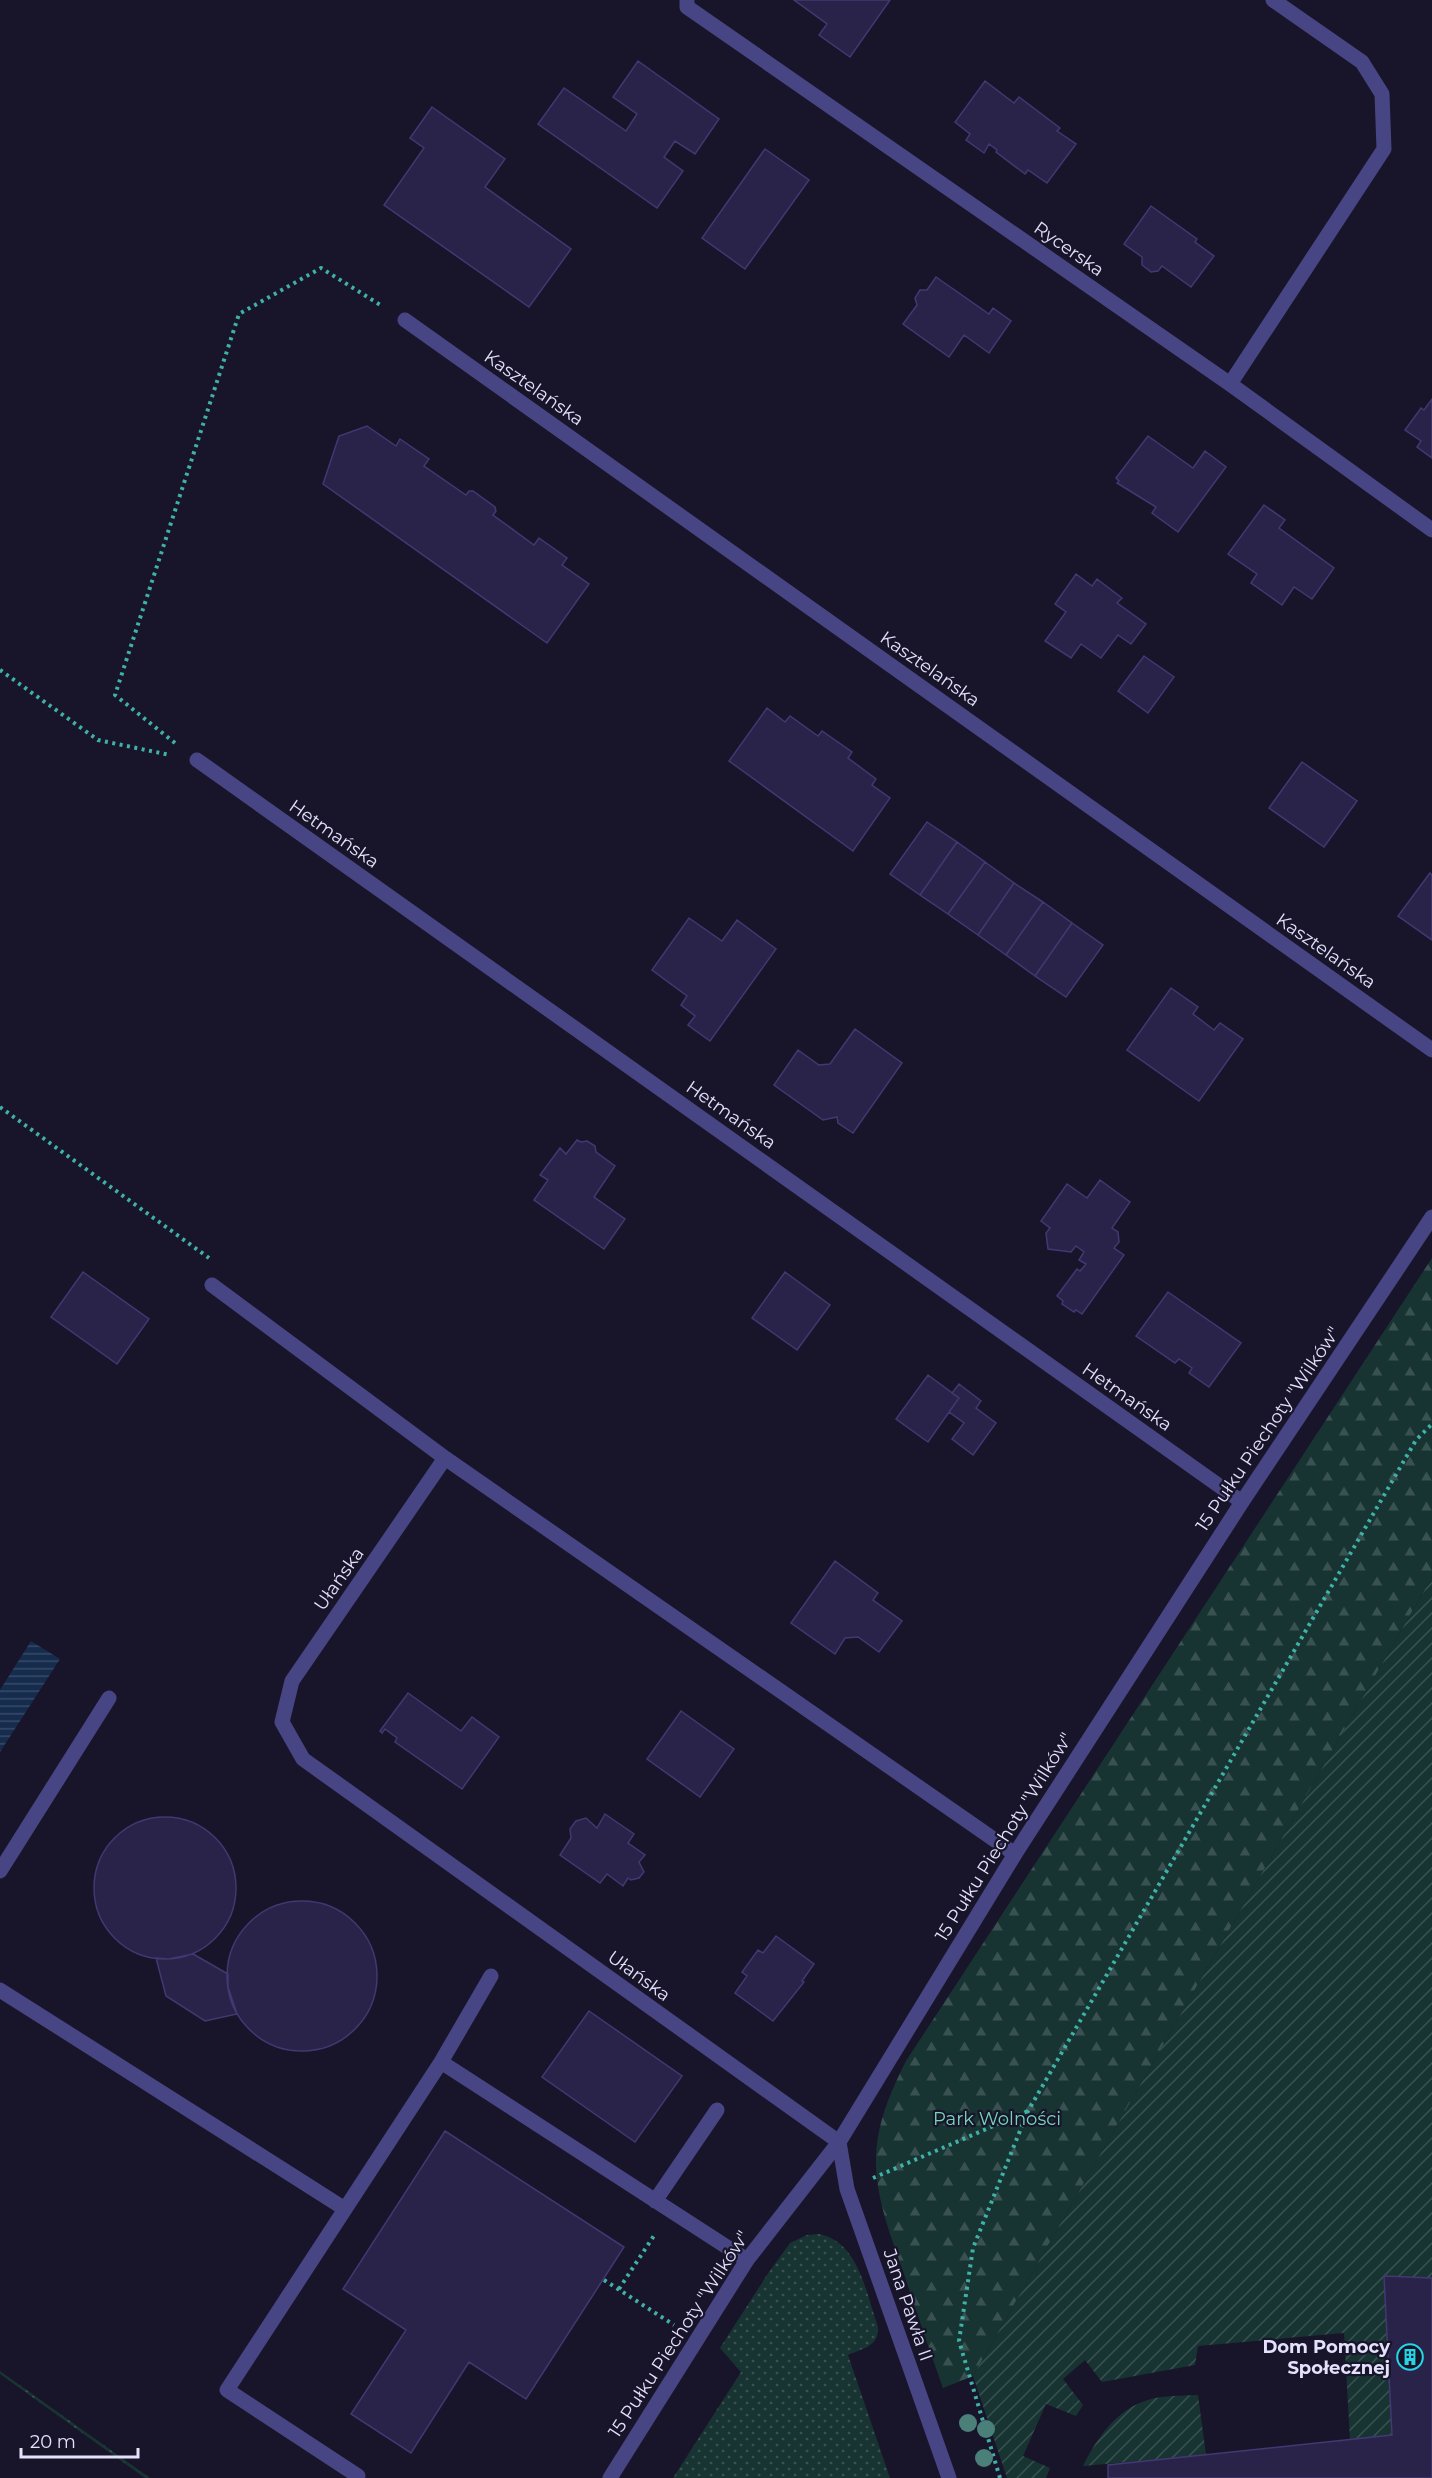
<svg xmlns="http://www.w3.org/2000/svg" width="1432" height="2478" viewBox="0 0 1432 2478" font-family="Montserrat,sans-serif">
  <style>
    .grass { fill: url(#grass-dots) }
    .forest { fill: url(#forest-firs) }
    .garden { fill: url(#garden-furrows) }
    .water { fill: url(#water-rules) }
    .building { fill: #2a2349; stroke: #423872; stroke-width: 1.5 }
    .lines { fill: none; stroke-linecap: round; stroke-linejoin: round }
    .path { stroke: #40b1a8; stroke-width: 4; stroke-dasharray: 3 4.5; stroke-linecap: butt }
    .service { stroke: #474584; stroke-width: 15 }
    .minor { stroke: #474584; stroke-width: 15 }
    .tertiary { stroke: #474584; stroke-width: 15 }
    .tree { fill: #4b7f7a }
    .labels { text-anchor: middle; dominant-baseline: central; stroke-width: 4.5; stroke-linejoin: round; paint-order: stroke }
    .street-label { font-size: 18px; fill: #e4e1fc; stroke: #18152a }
    .park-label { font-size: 18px; fill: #74d5bb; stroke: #18152a }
    .poi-label { font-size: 18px; font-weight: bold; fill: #e4e1fc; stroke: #18152a; text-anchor: end }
  </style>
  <defs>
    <pattern id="grass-dots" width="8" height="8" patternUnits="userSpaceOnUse" patternTransform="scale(1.5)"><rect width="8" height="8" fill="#183432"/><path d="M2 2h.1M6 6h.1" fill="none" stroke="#395151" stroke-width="1.8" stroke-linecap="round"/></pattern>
    <pattern id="forest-firs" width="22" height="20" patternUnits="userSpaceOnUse" patternTransform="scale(1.5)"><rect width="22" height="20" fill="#183432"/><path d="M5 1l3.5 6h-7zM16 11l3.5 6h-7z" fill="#395151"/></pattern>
    <pattern id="garden-furrows" width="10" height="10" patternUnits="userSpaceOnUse" patternTransform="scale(1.5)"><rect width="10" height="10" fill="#183432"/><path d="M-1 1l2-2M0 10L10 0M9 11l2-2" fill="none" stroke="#395151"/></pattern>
    <pattern id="water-rules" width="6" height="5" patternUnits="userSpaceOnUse" patternTransform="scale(1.5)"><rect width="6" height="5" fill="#162c4d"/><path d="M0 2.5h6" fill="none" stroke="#384a68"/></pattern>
  </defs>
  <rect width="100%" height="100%" fill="#18152a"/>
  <!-- grass -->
  <path class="grass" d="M819 2234C859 2242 866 2293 878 2327 879 2347 863 2348 848 2355L890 2478H673L741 2372 720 2348 769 2272 790 2243 807 2235Z
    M0 2371 150 2478H145L0 2374Z"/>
  <!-- forest -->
  <path class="forest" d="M1432 1258V1577L973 2376 943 2388C929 2349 916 2310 903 2271 891 2236 876 2199 876 2161 876 2125 890 2093 906 2061Z"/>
  <!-- garden -->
  <path class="garden" d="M1432 1577V2278L1384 2277 1392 2435 1350 2440 1344 2333 1198 2346 1195 2365 1102 2382 1085 2360 1063 2379 1083 2405 1076 2416 1046 2404 1023 2456 1050 2468 1046 2478H1007L973 2376Z
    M1198 2395 1206 2455 1083 2466C1096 2440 1114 2413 1142 2402 1158 2395 1180 2396 1198 2395Z"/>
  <!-- water -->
  <path class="water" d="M31 1641 60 1659 0 1752V1690Z"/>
  <!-- building -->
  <path class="building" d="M794 0H890L850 57 819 35 827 24Z
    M638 61 719 119 695 154 675 141 664 157 683 171 657 208 538 124 564 88 626 131 637 114 613 97Z
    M985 81 1014 103 1019 97 1060 128 1057 131 1076 144 1047 183 1028 170 1025 174 996 152 997 150 989 144 984 153 966 140 970 134 955 122Z
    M432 107 505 159 485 187 571 249 529 307 384 205 424 148 410 138Z
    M765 149 809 180 745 269 702 238Z
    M1151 206 1197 239 1195 242 1214 256 1191 287 1162 266 1158 271 1151 272 1142 265V257L1124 244Z
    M936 277 989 314 993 308 1011 321 989 353 964 335 949 357 903 324 917 305 915 298 920 290H927Z
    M1432 399V458L1417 447 1421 441 1405 430 1421 408 1424 410Z
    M367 426 396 446 400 439 429 459 424 466 466 495 469 491H473L495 507 496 511 493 515 534 545 539 538 567 558 562 565 589 584 547 643 323 484 339 436Z
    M1148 436 1193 468 1205 451 1226 467 1178 532 1152 513 1156 507 1117 483 1119 481 1116 478Z
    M1264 505 1285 520 1279 528 1334 568 1312 599 1294 587 1282 605 1251 583 1257 574 1228 554Z
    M1076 574 1092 586 1097 579 1122 598 1117 603 1146 624 1131 644 1118 635 1101 658 1081 644 1071 658 1045 641 1066 612 1055 604Z
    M1144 656 1174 677 1148 713 1118 691Z
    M767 708 785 722 790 716 818 736 822 731 852 752 848 758 876 779 872 785 890 798 853 851 729 761Z
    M1302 762 1357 801 1324 847 1269 808Z
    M927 822 957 842 920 895 890 874Z
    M957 842 985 862 948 914 920 895Z
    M985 862 1014 883 978 935 948 914Z
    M1430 873 1432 875V940L1398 916Z
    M1014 883 1043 902 1006 955 978 935Z
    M1043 902 1072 923 1035 976 1006 955Z
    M689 918 722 941 737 920 776 949 710 1041 688 1025 695 1016 681 1005 687 996 652 970Z
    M1072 923 1103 945 1066 997 1035 976Z
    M1171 988 1198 1007 1193 1014 1214 1030 1220 1023 1243 1039 1199 1101 1127 1050Z
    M855 1029 902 1063 853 1133 838 1123 837 1117 823 1120 774 1085 798 1050 819 1065 830 1064Z
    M577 1140 581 1142 587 1141 595 1146 596 1152 615 1166 594 1197 625 1219 604 1249 534 1200 548 1180 540 1175 560 1148 566 1154Z
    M1100 1180 1130 1202 1112 1228 1118 1232 1119 1242 1114 1248 1124 1255 1082 1314 1076 1310 1074 1312 1062 1304 1063 1301 1057 1296 1077 1269 1080 1271 1086 1264 1079 1260 1084 1252 1076 1246 1071 1252 1048 1249 1046 1233 1050 1228 1041 1221 1067 1184 1087 1198Z
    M83 1272 149 1319 117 1364 51 1317Z
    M785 1272 830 1305 797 1350 752 1318Z
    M1168 1292 1241 1343 1209 1387 1189 1373 1192 1368 1179 1359 1175 1363 1136 1336Z
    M928 1375 959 1398 928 1442 896 1419Z
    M959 1384 981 1401 976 1408 996 1423 973 1455 952 1439 964 1423 949 1412 959 1398 952 1393Z
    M835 1561 878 1593 873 1600 902 1621 879 1652 858 1637 845 1638 835 1654 791 1623Z
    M408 1693 461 1731 472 1717 499 1737 462 1789 395 1742 397 1738 385 1729 382 1733 380 1731Z
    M681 1711 734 1749 700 1797 647 1759Z
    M605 1814 634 1834 628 1843 645 1855 639 1862 644 1872 639 1878 631 1880 628 1878 623 1886 607 1874 600 1883 560 1855 571 1838 570 1829 576 1821 586 1818 597 1828Z
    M94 1888a71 71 0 1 1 142 0a71 71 0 1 1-142 0Z
    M227 1976a75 75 0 1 1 150 0a75 75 0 1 1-150 0Z
    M776 1936 814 1964 802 1981 804 1982 773 2021 735 1993 747 1976 742 1972 758 1950 763 1953Z
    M193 1954 228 1974V1987L237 2014 205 2021 166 1996 156 1958 169 1959Z
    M589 2011 682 2076 635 2142 542 2077Z
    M445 2131 624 2247 526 2399 469 2362 411 2453 351 2414 406 2330 343 2289Z
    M1384 2276 1432 2278V2478H1108V2465L1392 2435Z"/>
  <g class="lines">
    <!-- path -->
    <path class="path" d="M0 670 98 740 170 755
      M175 743 115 695 239 314 321 268 382 306
      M0 1107 209 1258
      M873 2178 1028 2111
      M604 2280 674 2325
      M619 2289 655 2234
      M1000 2478 959 2341 973 2248 1028 2111 1416 1440 1432 1424"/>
    <!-- service -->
    <path class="service" d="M0 1871 109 1698
      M0 1990 345 2209
      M441 2062 491 1976
      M655 2201 717 2110
      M358 2476 227 2390 441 2062 747 2260"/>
    <!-- minor -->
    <path class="minor" d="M687 0V7L1230 384 1432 530
      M405 320 1432 1050
      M1230 384 1384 149 1382 94 1362 62 1273 0
      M197 760 1242 1502
      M212 1285 445 1458
      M610 2478 747 2260 839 2142 303 1759 282 1722 292 1681 445 1458 1015 1854"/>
    <!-- tertiary -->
    <path class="tertiary" d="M949 2478 847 2189 839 2142 1015 1854 1242 1502 1432 1217"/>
  </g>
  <!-- trees -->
  <g class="tree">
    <circle cx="968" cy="2423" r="9"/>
    <circle cx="986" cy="2429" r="9"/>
    <circle cx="984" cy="2458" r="9"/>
  </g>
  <!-- icons -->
  <defs>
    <g id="building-ring" transform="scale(1.35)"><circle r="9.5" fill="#18152a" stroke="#24d6e5" stroke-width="1.5"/><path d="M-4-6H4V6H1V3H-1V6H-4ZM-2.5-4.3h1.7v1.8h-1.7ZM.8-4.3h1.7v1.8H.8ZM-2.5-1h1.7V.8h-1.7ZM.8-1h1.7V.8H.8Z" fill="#24d6e5"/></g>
  </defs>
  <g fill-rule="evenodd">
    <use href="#building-ring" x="1410" y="2357"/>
  </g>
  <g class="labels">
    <!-- street labels -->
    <g class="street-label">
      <text transform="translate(1069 249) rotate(35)">Rycerska</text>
      <text transform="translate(534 388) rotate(35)">Kasztelańska</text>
      <text transform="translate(930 669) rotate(35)">Kasztelańska</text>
      <text transform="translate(334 834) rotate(35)">Hetmańska</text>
      <text transform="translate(1326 951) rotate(35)">Kasztelańska</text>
      <text transform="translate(731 1115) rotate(35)">Hetmańska</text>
      <text transform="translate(1127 1397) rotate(35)">Hetmańska</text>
      <text transform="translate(1268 1429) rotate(-56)">15 Pułku Piechoty "Wilków"</text>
      <text transform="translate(339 1579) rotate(-55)">Ułańska</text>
      <text transform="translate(1004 1837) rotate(-58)">15 Pułku Piechoty "Wilków"</text>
      <text transform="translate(639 1976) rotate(36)">Ułańska</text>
      <text transform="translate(908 2305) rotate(71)">Jana Pawła II</text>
      <text transform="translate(679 2334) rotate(-57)">15 Pułku Piechoty "Wilków"</text>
    </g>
    <!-- park labels -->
    <g class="park-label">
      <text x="997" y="2119">Park Wolności</text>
    </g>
    <!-- poi labels -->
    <g class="poi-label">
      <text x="1390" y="2347">Dom Pomocy<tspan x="1390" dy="21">Społecznej</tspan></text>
    </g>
  </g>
  <!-- scale -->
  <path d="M21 2448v9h117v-9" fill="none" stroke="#e4e1fc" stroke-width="3"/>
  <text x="30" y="2448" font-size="18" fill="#e4e1fc" stroke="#18152a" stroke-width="4.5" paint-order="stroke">20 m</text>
</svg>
